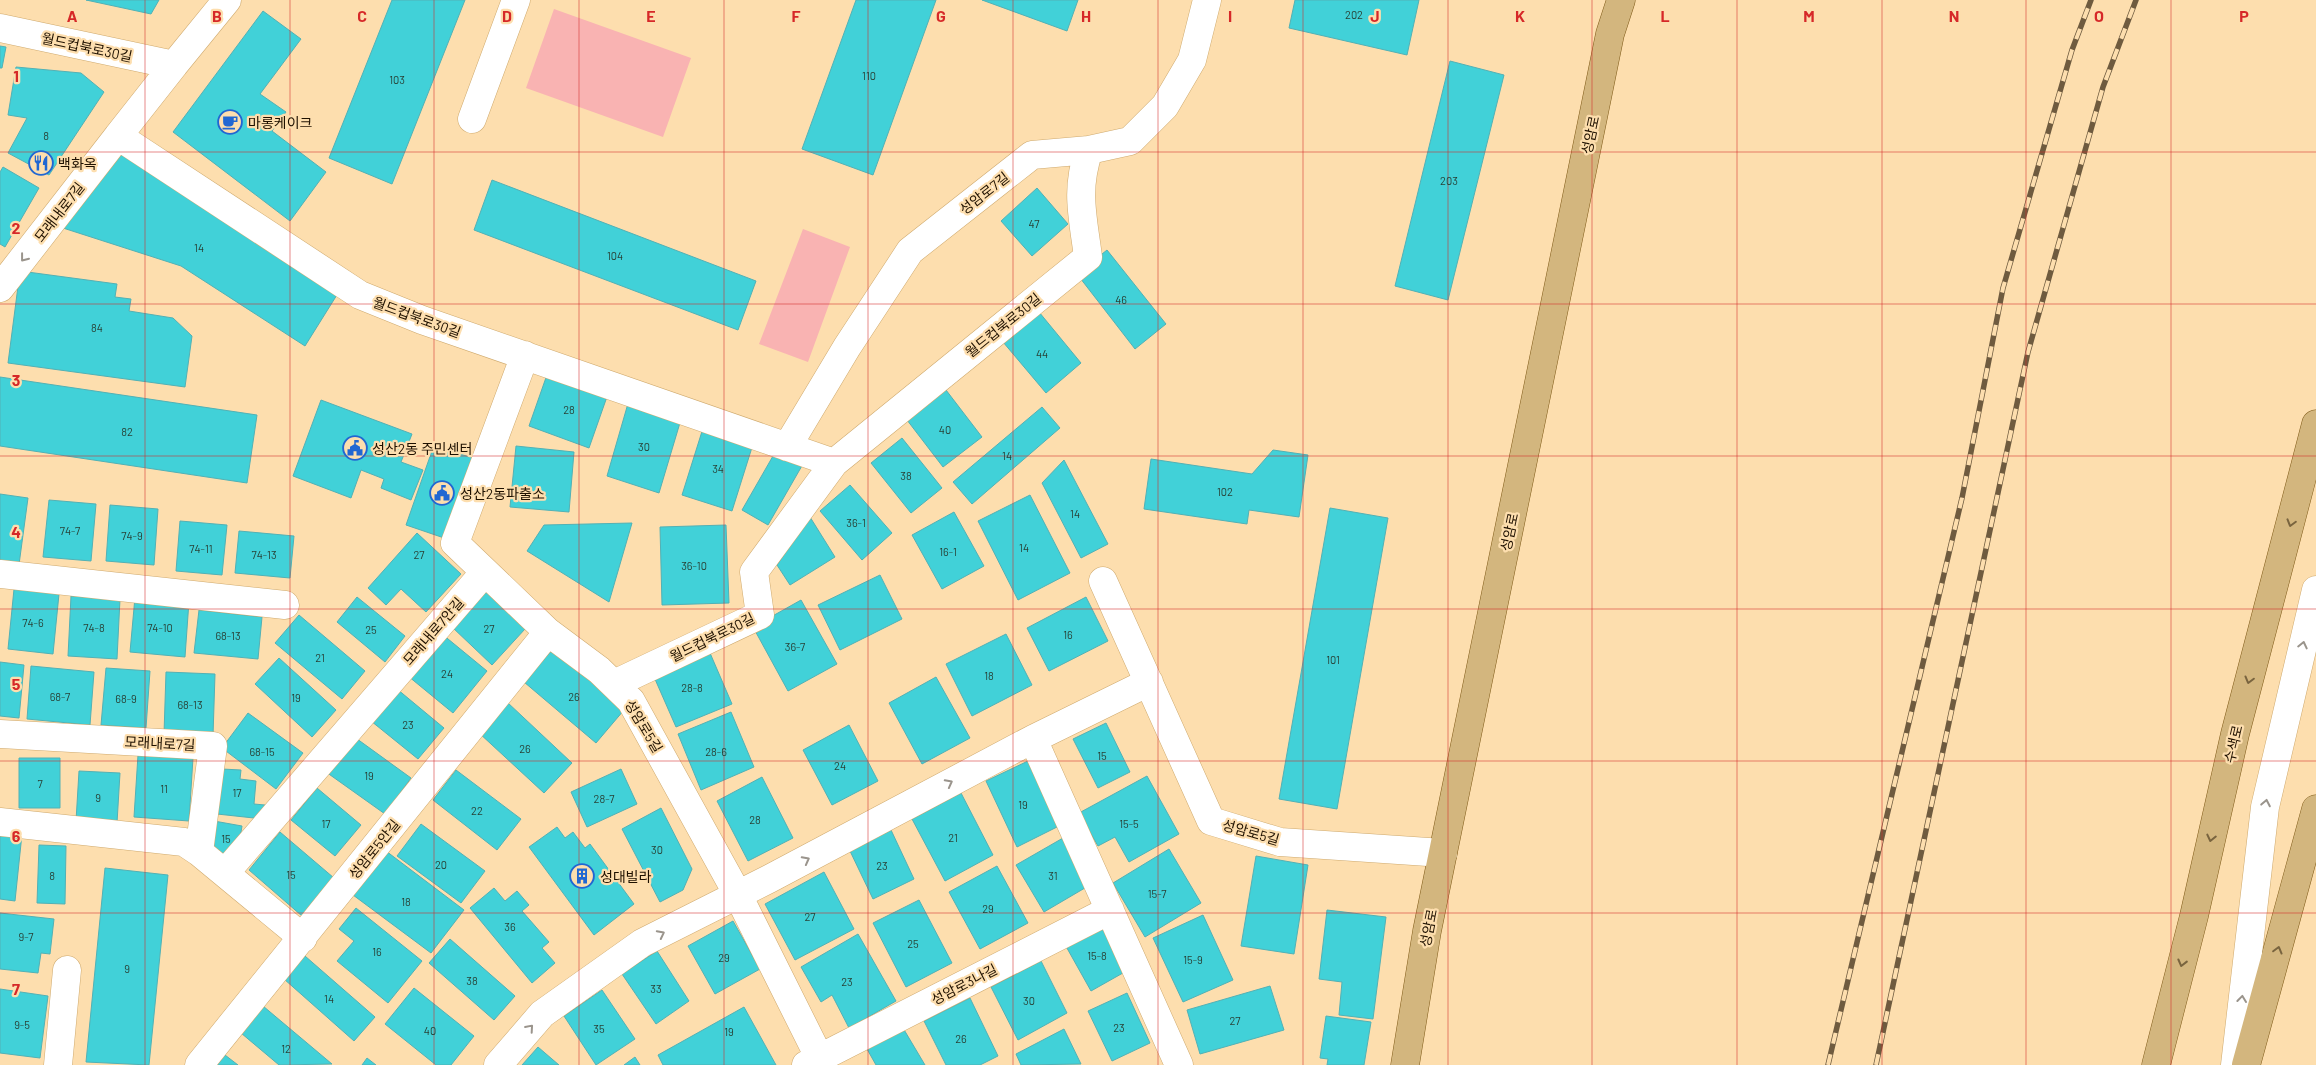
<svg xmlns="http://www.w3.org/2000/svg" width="2316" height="1065" viewBox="0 0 2316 1065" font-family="Barlow,'Noto Sans KR',sans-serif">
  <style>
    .green { fill: #f9b3b2 }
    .building { fill: #41d1d8; stroke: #52b1b5 }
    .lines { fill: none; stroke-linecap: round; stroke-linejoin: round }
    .minor-casing { stroke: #cfaa6e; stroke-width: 29 }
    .major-casing { stroke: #815c1a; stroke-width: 29 }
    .minor { stroke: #fff; stroke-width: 28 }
    .major { stroke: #d3b67e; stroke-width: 28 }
    .rail-casing { stroke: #6f5b3f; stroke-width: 5.5 }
    .rail { stroke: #fddeae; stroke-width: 4; stroke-dasharray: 11; stroke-linecap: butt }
    .oneway { stroke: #9a948c }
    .oneway2 { stroke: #79643f }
    .grid { fill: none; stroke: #d62828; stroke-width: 1; stroke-opacity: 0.55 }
    .labels { text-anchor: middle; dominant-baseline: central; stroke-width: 4.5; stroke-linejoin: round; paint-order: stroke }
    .number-label { font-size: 11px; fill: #284136 }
    .street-label { font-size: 14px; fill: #1f1100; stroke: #fddeae }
    .poi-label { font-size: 14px; fill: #1f1100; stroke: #fddeae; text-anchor: start }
    .grid-label { font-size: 16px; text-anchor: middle; font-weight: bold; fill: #d62828; stroke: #fddeae; stroke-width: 4.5; stroke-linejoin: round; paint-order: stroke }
  </style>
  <rect width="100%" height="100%" fill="#fddeae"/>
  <!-- green -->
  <path class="green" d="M554 9 691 58 663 137 526 88Z
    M803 229 850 247 808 362 759 344Z"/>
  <!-- building -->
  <path class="building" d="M86 0H159L151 14Z
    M392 0H465L392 184 329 158Z
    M856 0H936L873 175 802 149Z
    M982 0H1078L1067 31Z
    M1295 0H1419L1407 55 1289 28Z
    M263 11 301 39 260 94 286 112 272 131 326 172 290 221 173 132Z
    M0 46 6 47 2 68H0Z
    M1450 61 1504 75 1448 300 1395 286Z
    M16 67 81 73 104 92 49 175 8 153 27 118 8 115Z
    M123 149 340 290 305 346 181 266 63 228Z
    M3 167 39 188 5 247 0 244V172Z
    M492 180 756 281 738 330 474 230Z
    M1037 188 1068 224 1032 256 1001 221Z
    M1107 250 1166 324 1135 349 1077 274Z
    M20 271 117 284 115 297 131 299 129 311 173 318 192 336 185 387 8 363Z
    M1039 312 1081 363 1046 393 1003 342Z
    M549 369 609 391 589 448 529 426Z
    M0 377 257 415 247 483 0 446Z
    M946 390 982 437 943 467 907 420Z
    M321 400 412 434 401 462 423 470 411 500 381 488 384 479 361 470 351 498 293 476Z
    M629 400 682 416 659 493 607 476Z
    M1042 407 1060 428 972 504 953 482Z
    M704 425 754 441 732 511 682 495Z
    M902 438 942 488 911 513 871 463Z
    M434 445 478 460 450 540 406 525Z
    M516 446 574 452 569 512 510 507Z
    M777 449 803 464 768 525 742 510Z
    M1273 450 1308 455 1299 517 1249 510 1247 524 1144 509 1151 459 1252 474Z
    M1064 460 1108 544 1081 558 1042 483Z
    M850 485 892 533 862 560 820 511Z
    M0 494 28 498 18 572 0 569Z
    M1030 495 1070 573 1018 600 978 521Z
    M49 500 96 504 91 561 43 557Z
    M110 505 158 509 154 565 106 561Z
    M1330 508 1388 518 1337 809 1279 799Z
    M954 512 984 566 942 589 912 535Z
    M810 517 835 557 790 585 777 565Z
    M180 521 227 525 222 575 176 571Z
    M632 523 609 602 527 551 544 525Z
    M726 525 729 603 662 605 660 527Z
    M239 531 294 536 290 578 235 573Z
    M417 533 461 574 426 612 401 589 386 605 368 588Z
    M880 575 902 619 840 650 818 605Z
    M14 589 59 594 53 654 8 649Z
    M485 591 525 629 492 665 452 627Z
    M71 596 120 599 117 659 68 656Z
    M135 597 189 601 185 657 130 652Z
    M357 597 405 636 385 662 337 622Z
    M1086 597 1108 641 1049 671 1027 628Z
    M801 600 837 664 788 691 753 627Z
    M199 610 262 617 258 659 194 653Z
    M299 615 365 671 342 699 275 643Z
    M442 634 487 671 453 713 408 676Z
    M1006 634 1032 685 972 716 946 664Z
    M707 646 732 704 676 727 651 670Z
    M553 649 624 710 596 743 524 682Z
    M279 658 336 710 312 737 255 684Z
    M0 662 24 665 19 718 0 716Z
    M31 666 94 672 90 725 27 719Z
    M106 668 150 671 146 728 101 725Z
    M166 672 215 674 213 736 164 734Z
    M936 677 970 738 922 764 889 703Z
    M397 689 444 728 418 759 371 721Z
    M507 702 572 763 544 793 478 732Z
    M731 712 754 767 701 790 678 734Z
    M248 713 303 753 276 789 222 748Z
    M1106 723 1130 772 1098 788 1073 739Z
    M849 725 878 781 832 805 803 750Z
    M353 736 411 778 385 814 326 772Z
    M138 755 193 758 189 821 134 817Z
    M19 758H60V808H19Z
    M1028 761 1059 826 1017 847 986 781Z
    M222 769 241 770 240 779 256 781 254 804 265 805 263 819 217 814Z
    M621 769 637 804 587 827 571 792Z
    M456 770 521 819 497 850 433 800Z
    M79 771 120 773 117 823 76 821Z
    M1147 776 1179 834 1129 862 1115 837 1098 846 1079 813Z
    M762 777 793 838 748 861 717 801Z
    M317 788 361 825 335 856 291 820Z
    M961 793 993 855 945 881 912 819Z
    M661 808 692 869 683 890 660 902 622 829Z
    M214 821 242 826 237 856 209 851Z
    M421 824 485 871 461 903 397 856Z
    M557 827 565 838 573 832 585 848 590 844 634 904 594 935 529 847Z
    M891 830 914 879 873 899 850 851Z
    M0 832 22 834 15 901 0 899Z
    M280 832 334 878 302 916 249 870Z
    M1063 838 1090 885 1044 912 1016 865Z
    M39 845 66 846 65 904 37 903Z
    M382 848 464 910 431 953 349 892Z
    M1169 849 1201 903 1145 937 1113 883Z
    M1256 856 1308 865 1294 954 1241 946Z
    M997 866 1028 923 980 949 949 892Z
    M105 868 168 875 149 1065 86 1062Z
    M824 872 854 929 795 960 765 904Z
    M494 888 505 901 517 891 529 905 522 911 549 942 542 948 555 963 532 983 470 908Z
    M919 900 952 963 906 987 873 923Z
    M356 908 422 961 388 1003 337 961 354 941 339 929Z
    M1327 910 1386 917 1373 1019 1339 1015 1342 982 1319 979Z
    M0 913 54 919 50 954 41 953 38 973 0 969Z
    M1203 915 1233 980 1183 1002 1153 938Z
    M1103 919 1130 969 1091 991 1063 941Z
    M733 921 760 969 715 994 688 946Z
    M858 934 896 1001 849 1028 832 995 821 1002 801 967Z
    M450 939 515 996 494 1020 429 963Z
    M657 951 689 1001 656 1024 622 974Z
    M305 956 375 1017 354 1041 284 979Z
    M1041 961 1067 1013 1018 1040 991 987Z
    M1270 986 1284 1030 1200 1054 1187 1010Z
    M414 988 474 1036 451 1065H436L385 1024Z
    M0 989 48 996 40 1058 0 1053Z
    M602 990 635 1039 596 1065 564 1016Z
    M1127 993 1150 1043 1112 1061 1088 1011Z
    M970 998 998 1056 980 1065H946L924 1021Z
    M263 1006 332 1064 279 1065 241 1033Z
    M744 1007 776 1065H663L658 1055Z
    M1326 1016 1371 1022 1364 1065H1327L1328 1059 1320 1058Z
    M903 1028 925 1065H876L867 1049Z
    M1064 1029 1081 1064 1021 1065 1016 1054Z
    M538 1047 559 1065H522Z
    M225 1055 238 1065H217Z
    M635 1057 640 1065H624Z
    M367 1058 376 1065H362Z"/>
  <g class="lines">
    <!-- minor casing -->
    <g class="minor-casing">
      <path id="minor" d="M0 28 174 65 118 136 360 295 422 320 834 463
        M174 65 227 0
        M472 119 516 0
        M0 288 118 136
        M525 355 455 543 548 632 599 670 631 701 738 895 823 1065
        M787 447 847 347 910 251 1032 155 1089 150 1130 141 1165 106 1192 60 1207 0
        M0 574 285 605
        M1103 581 1211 821 1280 842 1443 853
        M614 684 760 615 754 572 834 463 1088 257C1083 217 1075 190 1089 150
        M0 734 213 746 199 852
        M1033 739 1149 682
        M0 822 184 842 199 852 303 938
        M225 873 484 573
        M58 1065 67 970
        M199 1065 548 632
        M498 1065 542 1014 642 943 769 879 1033 739 1179 1065
        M806 1065 1110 910
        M2235 1065 2265 807 2316 590"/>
    </g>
    <!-- major casing -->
    <g class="major-casing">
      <path id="major" d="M1405 1065 1427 931 1610 34 1621 0
        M2156 1065 2194 916 2235 734 2316 424
        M2246 1065 2316 809"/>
    </g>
    <!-- minor -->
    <use href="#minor" class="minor"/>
    <!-- major -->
    <use href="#major" class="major"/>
    <!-- rail casing -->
    <g class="rail-casing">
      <path id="rail" d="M1828 1065 1962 498 2003 288 2072 50 2091 0
        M1876 1065 2028 352 2103 87 2136 0"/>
    </g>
    <!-- rail -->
    <use href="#rail" class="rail"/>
  </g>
  <!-- one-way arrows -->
  <defs><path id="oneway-chevron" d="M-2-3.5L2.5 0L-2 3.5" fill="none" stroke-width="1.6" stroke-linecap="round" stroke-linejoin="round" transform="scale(1.25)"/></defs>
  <g class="oneway">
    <use href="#oneway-chevron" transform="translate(24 258) rotate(128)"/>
    <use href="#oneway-chevron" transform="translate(2303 645) rotate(-77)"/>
    <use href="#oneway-chevron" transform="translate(949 783) rotate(-28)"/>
    <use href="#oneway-chevron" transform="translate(2266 803) rotate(-79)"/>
    <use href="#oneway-chevron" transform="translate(806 860) rotate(-28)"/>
    <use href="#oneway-chevron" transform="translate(661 934) rotate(-27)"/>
    <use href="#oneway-chevron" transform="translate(2242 999) rotate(-83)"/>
    <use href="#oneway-chevron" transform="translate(530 1028) rotate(-49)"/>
  </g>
  <g class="oneway2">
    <use href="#oneway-chevron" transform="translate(2291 523) rotate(106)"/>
    <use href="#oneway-chevron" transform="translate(2249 680) rotate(105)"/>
    <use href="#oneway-chevron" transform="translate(2211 838) rotate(103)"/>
    <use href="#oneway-chevron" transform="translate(2278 950) rotate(-75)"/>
    <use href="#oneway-chevron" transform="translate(2182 963) rotate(104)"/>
  </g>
  <!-- grid -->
  <path class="grid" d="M145 0V1065M290 0V1065M434 0V1065M579 0V1065M724 0V1065M868 0V1065M1013 0V1065M1158 0V1065M1303 0V1065M1448 0V1065M1592 0V1065M1737 0V1065M1882 0V1065M2026 0V1065M2171 0V1065M0 152H2316M0 304H2316M0 456H2316M0 609H2316M0 761H2316M0 913H2316"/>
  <!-- icons -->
  <defs>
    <g id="cafe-ring" transform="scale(1.25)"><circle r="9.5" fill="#fddeae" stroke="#2167d2" stroke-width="1.5"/><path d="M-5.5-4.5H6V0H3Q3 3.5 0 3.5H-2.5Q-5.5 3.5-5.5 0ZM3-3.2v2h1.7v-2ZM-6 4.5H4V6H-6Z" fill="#2167d2"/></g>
    <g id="restaurant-ring" transform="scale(1.25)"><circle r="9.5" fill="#fddeae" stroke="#2167d2" stroke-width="1.5"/><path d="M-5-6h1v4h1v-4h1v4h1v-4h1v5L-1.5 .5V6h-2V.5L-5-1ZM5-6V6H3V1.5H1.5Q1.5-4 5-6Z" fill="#2167d2"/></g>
    <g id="civic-ring" transform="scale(1.25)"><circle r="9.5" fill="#fddeae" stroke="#2167d2" stroke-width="1.5"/><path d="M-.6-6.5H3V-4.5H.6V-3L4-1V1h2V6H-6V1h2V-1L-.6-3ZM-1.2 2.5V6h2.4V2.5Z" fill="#2167d2"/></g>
    <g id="building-ring" transform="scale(1.25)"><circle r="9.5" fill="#fddeae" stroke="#2167d2" stroke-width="1.5"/><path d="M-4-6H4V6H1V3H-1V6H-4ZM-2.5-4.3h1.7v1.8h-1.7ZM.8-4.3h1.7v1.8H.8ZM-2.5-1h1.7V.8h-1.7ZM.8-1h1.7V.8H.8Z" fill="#2167d2"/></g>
  </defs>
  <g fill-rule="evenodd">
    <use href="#cafe-ring" x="230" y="122"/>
    <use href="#restaurant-ring" x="41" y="163"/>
    <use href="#civic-ring" x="355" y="448"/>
    <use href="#civic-ring" x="442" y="493"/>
    <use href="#building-ring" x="582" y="876"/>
  </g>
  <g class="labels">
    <!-- number labels -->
    <g class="number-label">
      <text x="1354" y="14">202</text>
      <text x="869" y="75">110</text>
      <text x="397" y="79">103</text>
      <text x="46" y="135">8</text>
      <text x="1449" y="180">203</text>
      <text x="1034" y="223">47</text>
      <text x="199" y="247">14</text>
      <text x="615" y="255">104</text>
      <text x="1121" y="299">46</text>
      <text x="97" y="327">84</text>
      <text x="1042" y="353">44</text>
      <text x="569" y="409">28</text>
      <text x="945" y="429">40</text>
      <text x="127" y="431">82</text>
      <text x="644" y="446">30</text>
      <text x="1007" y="455">14</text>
      <text x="718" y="468">34</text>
      <text x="906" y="475">38</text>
      <text x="1225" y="491">102</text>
      <text x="1075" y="513">14</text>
      <text x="856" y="522">36-1</text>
      <text x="70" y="530">74-7</text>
      <text x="132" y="535">74-9</text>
      <text x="1024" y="547">14</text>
      <text x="201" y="548">74-11</text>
      <text x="948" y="551">16-1</text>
      <text x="264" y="554">74-13</text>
      <text x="419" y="554">27</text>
      <text x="694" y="565">36-10</text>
      <text x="33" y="622">74-6</text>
      <text x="94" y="627">74-8</text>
      <text x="160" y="627">74-10</text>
      <text x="489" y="628">27</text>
      <text x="371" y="629">25</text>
      <text x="1068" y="634">16</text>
      <text x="228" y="635">68-13</text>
      <text x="795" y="646">36-7</text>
      <text x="320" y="657">21</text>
      <text x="1333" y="659">101</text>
      <text x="447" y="673">24</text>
      <text x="989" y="675">18</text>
      <text x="692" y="687">28-8</text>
      <text x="60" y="696">68-7</text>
      <text x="574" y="696">26</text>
      <text x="296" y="697">19</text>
      <text x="126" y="698">68-9</text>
      <text x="190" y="704">68-13</text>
      <text x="408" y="724">23</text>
      <text x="525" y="748">26</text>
      <text x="262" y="751">68-15</text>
      <text x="716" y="751">28-6</text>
      <text x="1102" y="755">15</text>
      <text x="840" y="765">24</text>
      <text x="369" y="775">19</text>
      <text x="40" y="783">7</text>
      <text x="164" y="788">11</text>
      <text x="237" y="792">17</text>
      <text x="98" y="797">9</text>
      <text x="604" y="798">28-7</text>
      <text x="1023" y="804">19</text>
      <text x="477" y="810">22</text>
      <text x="755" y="819">28</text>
      <text x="326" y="823">17</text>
      <text x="1129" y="823">15-5</text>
      <text x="953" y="837">21</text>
      <text x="226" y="838">15</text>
      <text x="657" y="849">30</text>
      <text x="441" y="864">20</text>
      <text x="882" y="865">23</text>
      <text x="291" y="874">15</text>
      <text x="52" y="875">8</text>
      <text x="1053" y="875">31</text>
      <text x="1157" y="893">15-7</text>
      <text x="406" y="901">18</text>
      <text x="988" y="908">29</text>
      <text x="810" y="916">27</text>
      <text x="510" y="926">36</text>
      <text x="26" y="936">9-7</text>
      <text x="913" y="943">25</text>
      <text x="377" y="951">16</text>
      <text x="1097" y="955">15-8</text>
      <text x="724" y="957">29</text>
      <text x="1193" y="959">15-9</text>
      <text x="127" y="968">9</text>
      <text x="472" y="980">38</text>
      <text x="847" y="981">23</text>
      <text x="656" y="988">33</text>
      <text x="329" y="998">14</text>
      <text x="1029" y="1000">30</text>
      <text x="1235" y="1020">27</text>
      <text x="22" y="1024">9-5</text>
      <text x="1119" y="1027">23</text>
      <text x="599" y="1028">35</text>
      <text x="430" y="1030">40</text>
      <text x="729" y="1031">19</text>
      <text x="961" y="1038">26</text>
      <text x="286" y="1048">12</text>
    </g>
    <!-- street labels -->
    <g class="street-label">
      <text transform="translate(87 47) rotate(12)">월드컵북로30길</text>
      <text transform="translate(1590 135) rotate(-78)">성암로</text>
      <text transform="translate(984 193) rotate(-38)">성암로7길</text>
      <text transform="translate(59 212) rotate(-52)">모래내로7길</text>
      <text transform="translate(417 317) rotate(20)">월드컵북로30길</text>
      <text transform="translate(1003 325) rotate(-39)">월드컵북로30길</text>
      <text transform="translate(1509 532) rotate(-78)">성암로</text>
      <text transform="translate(433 631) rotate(-49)">모래내로7안길</text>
      <text transform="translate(712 637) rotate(-26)">월드컵북로30길</text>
      <text transform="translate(644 726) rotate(59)">성암로5길</text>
      <text transform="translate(160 743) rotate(3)">모래내로7길</text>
      <text transform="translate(2233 744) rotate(-77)">수색로</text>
      <text transform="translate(1251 832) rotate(16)">성암로5길</text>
      <text transform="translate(374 849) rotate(-51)">성암로5안길</text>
      <text transform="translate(1428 928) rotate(-79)">성암로</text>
      <text transform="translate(964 984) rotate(-27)">성암로3나길</text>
    </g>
    <!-- poi labels -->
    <g class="poi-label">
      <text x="248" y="122">마롱케이크</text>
      <text x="58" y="163">백화옥</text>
      <text x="372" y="448">성산2동 주민센터</text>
      <text x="460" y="493">성산2동파출소</text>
      <text x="600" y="876">성대빌라</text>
    </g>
  </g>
  <g class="grid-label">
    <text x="72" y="22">A</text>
    <text x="217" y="22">B</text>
    <text x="362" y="22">C</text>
    <text x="507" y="22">D</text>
    <text x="651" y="22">E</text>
    <text x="796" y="22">F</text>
    <text x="941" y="22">G</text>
    <text x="1086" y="22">H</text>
    <text x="1230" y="22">I</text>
    <text x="1375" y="22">J</text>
    <text x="1520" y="22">K</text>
    <text x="1665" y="22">L</text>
    <text x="1809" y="22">M</text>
    <text x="1954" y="22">N</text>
    <text x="2099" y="22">O</text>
    <text x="2244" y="22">P</text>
    <text x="16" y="82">1</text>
    <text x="16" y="234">2</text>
    <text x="16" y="386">3</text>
    <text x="16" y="538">4</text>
    <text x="16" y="690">5</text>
    <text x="16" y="842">6</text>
    <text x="16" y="995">7</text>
  </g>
</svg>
